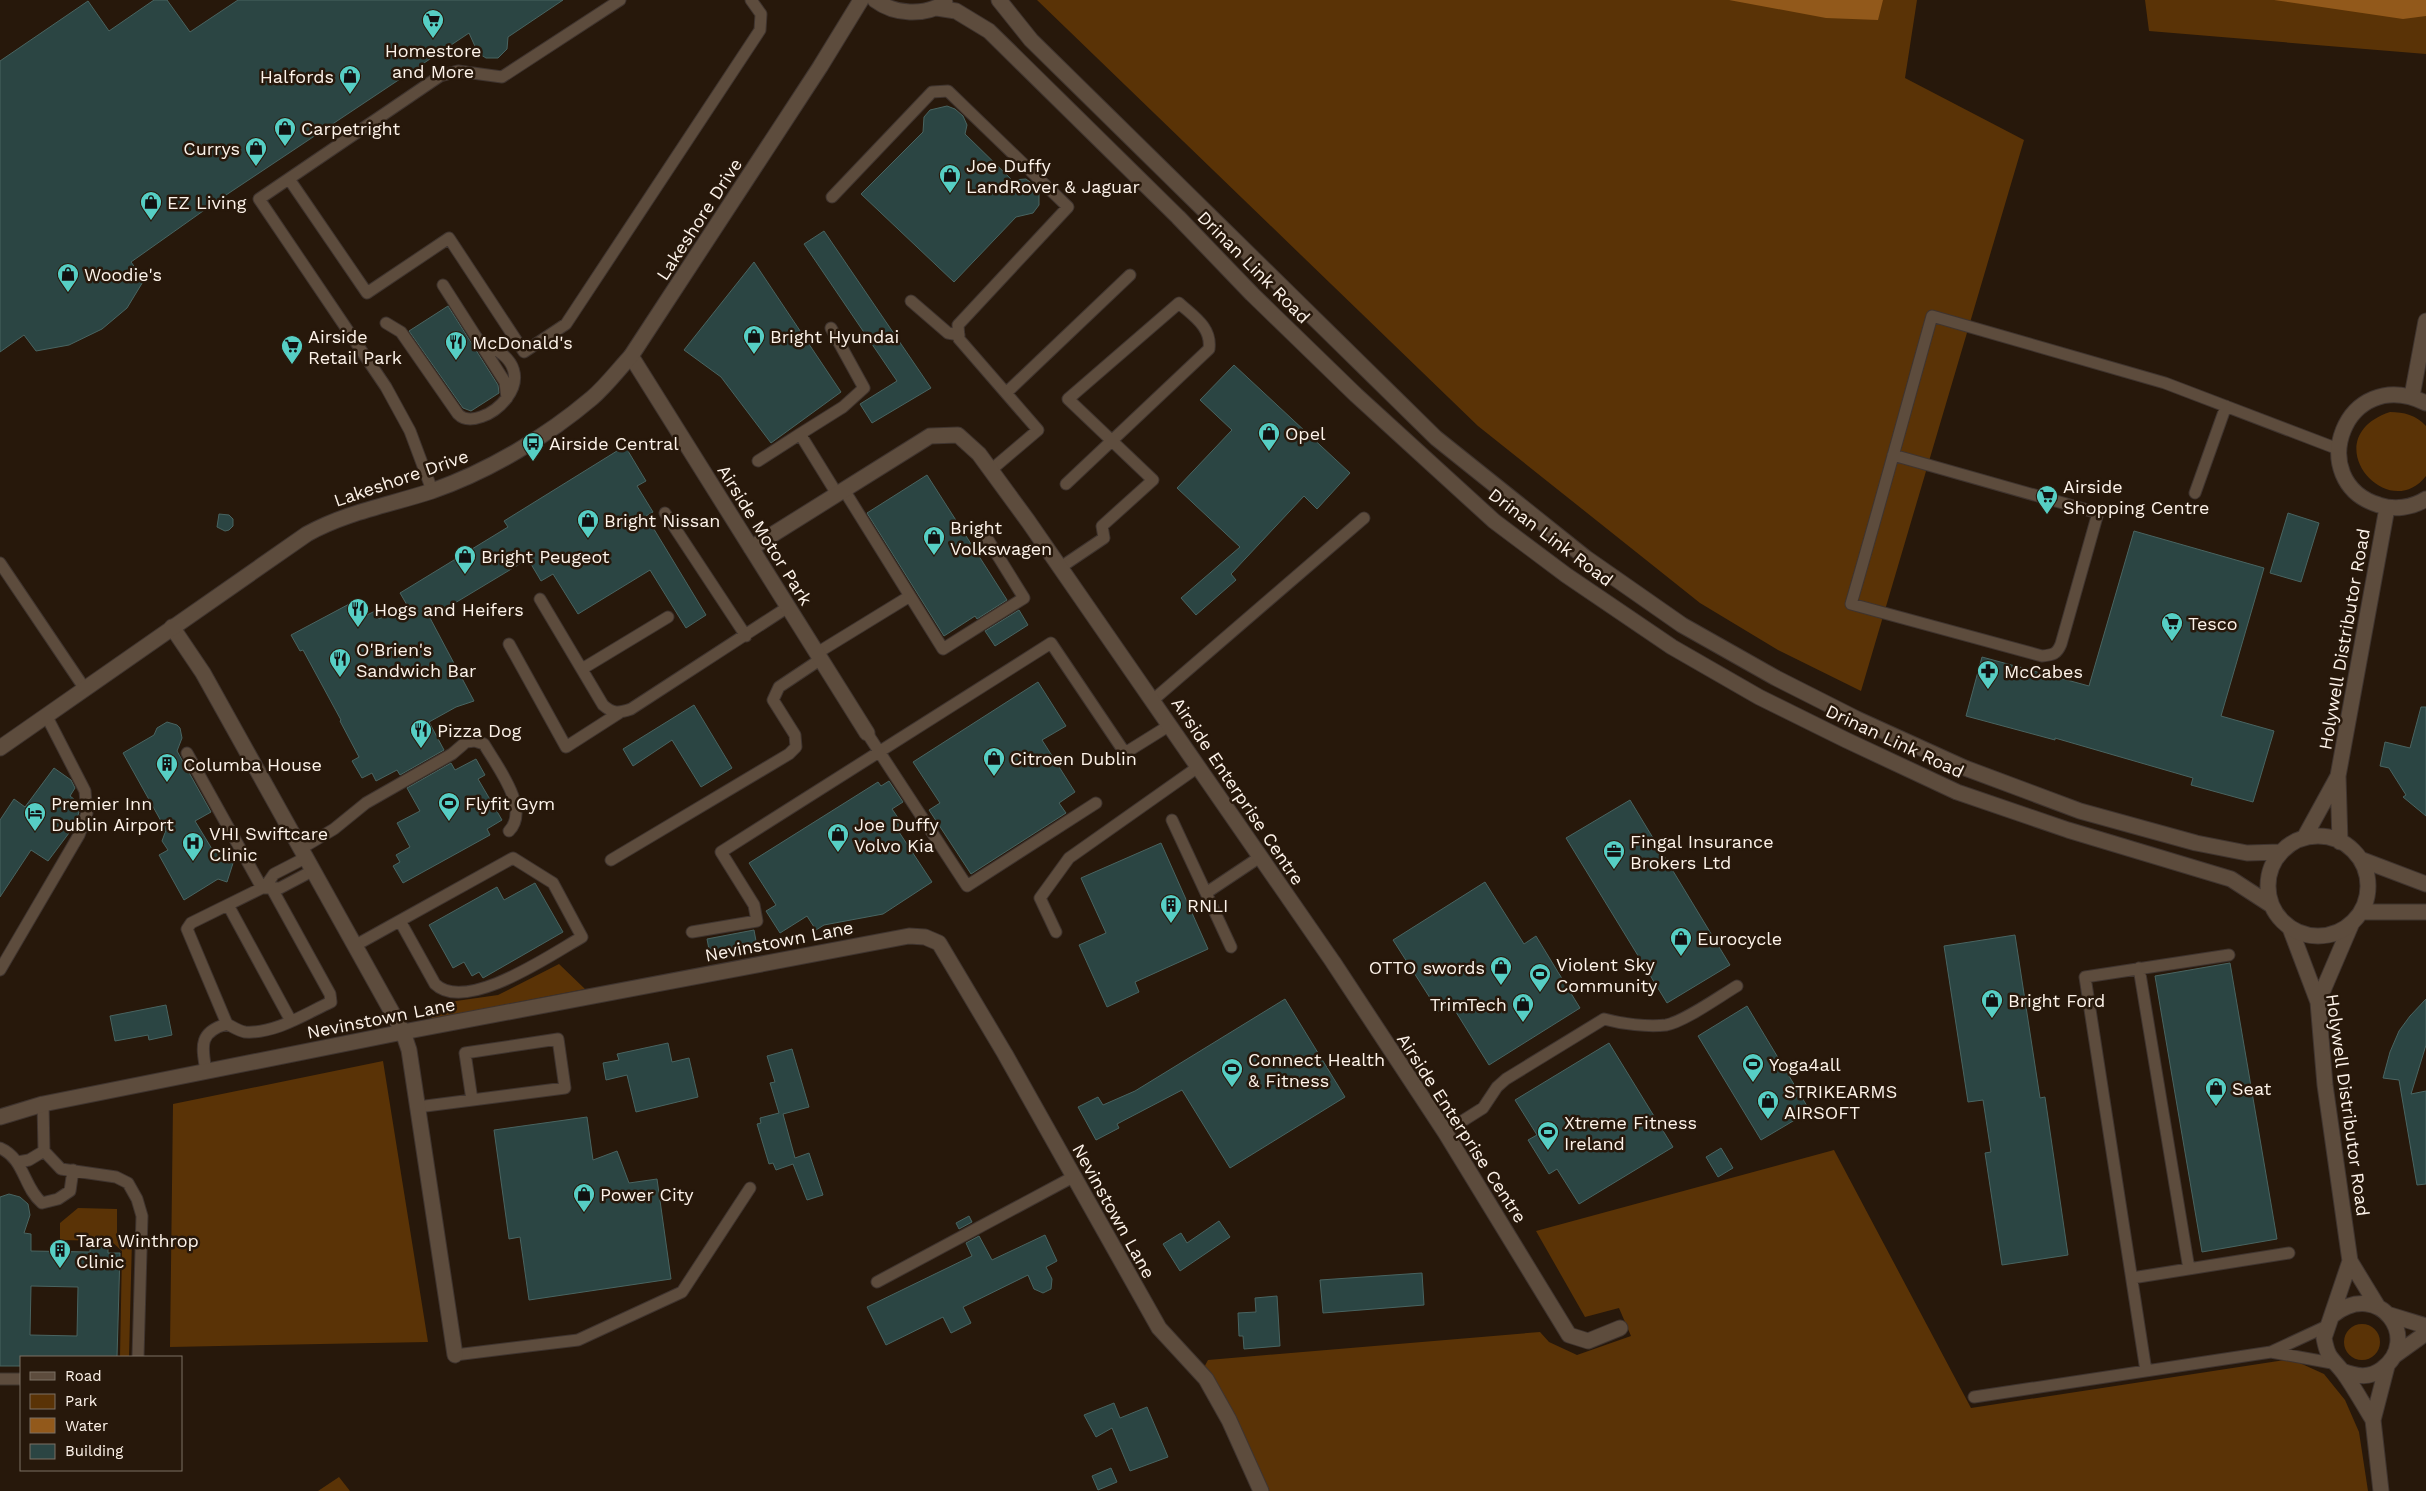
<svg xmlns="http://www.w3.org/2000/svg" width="2426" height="1491" viewBox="0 0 2426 1491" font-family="'Work Sans',sans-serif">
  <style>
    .green { fill: #5a3306 }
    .water { fill: #92591b }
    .building { fill: #2b4543; stroke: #496461; fill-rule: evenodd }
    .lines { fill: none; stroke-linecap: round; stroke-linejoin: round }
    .lane-casing { stroke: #3f342f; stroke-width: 13 }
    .street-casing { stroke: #3f342f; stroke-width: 17 }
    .secondary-casing { stroke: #3f342f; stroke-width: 17 }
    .lane { stroke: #5d4c3d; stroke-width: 11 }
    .street { stroke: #5d4c3d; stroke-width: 15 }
    .secondary { stroke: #5d4c3d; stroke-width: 15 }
    .labels { text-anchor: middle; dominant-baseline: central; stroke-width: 5; stroke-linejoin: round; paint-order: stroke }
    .poi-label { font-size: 18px; fill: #fdf3ea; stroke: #27180b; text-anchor: start }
    .street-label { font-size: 18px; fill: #fdf3ea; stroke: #27180b }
  </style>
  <rect width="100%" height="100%" fill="#27180b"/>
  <!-- green -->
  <path class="green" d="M1037 0H1917L1905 78 2024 140 1861 691 1778 650 1700 603 1478 426Z
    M2145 0H2426V54L2149 31Z
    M2390 412C2404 412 2416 415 2426 426V476C2387 526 2313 438 2390 412Z
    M559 964 585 989 432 1019 428 1005 498 995Z
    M383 1061 428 1342 170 1347 173 1104Z
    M1834 1150 1971 1408 2291 1359 2324 1374 2345 1400 2359 1432 2368 1491H1261L1201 1373 1208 1360 1540 1332 1549 1342 1577 1355 1631 1336 1619 1308 1585 1317 1536 1231Z
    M78 1208 117 1209V1239H132L129 1357H120L122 1251 111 1241 60 1240V1223Z
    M2344 1342a18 18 0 1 1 36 0a18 18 0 1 1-36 0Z
    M339 1477 350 1491H318Z"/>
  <!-- water -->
  <path class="water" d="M1729 0H1883L1878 20 1826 18Z
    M2274 0H2426V16L2403 19Z"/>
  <!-- building -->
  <path class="building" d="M154 0H167L190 32 238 0H563L508 37 507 49 498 58H486L478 53 469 33 220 199 131 262 144 280 127 308 102 329 69 345 36 351 24 335 0 352V61L88 1 109 31Z
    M947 106 955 109 963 116 967 125 965 134 1012 180 1026 179 1034 185 1039 194V205L1033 213 1016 217 954 282 861 194 923 132 924 117 930 110Z
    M824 231 931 388 872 423 860 404 897 381 804 244Z
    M754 262 841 392 771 443 721 377 684 350Z
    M448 306 498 385 499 393 471 411 463 408 409 331Z
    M1234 365 1350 473 1317 509 1304 496 1231 574 1236 580 1196 615 1181 598 1240 547 1177 488 1232 430 1200 400Z
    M625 446 646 481 637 486 653 512 646 516 706 615 686 628 650 570 578 614 553 574 541 581 528 559 430 618 474 701 456 707 429 722 444 750 400 775 397 770 376 781 372 773 362 778 352 761 359 757 340 721 341 720 303 650 300 651 291 635 353 602 361 618 375 611 379 619 407 605 400 593 508 527 504 521Z
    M927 475 1007 600 977 619 975 616 944 636 867 513Z
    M2288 513 2319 523 2301 582 2270 573Z
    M219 514 229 515 233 519V526L229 530 225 531 217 527Z
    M2134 531 2264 568 2221 716 2274 731 2253 802 2191 785 2193 778 2055 738V740L1966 716 1982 657 2089 686Z
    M1019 610 1028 625 995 646 985 631Z
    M1038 682 1066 726 1042 740 1075 792 1059 803 1066 813 971 874 929 810 940 803 913 762Z
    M694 705 732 768 701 787 672 740 633 766 623 749Z
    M2421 707H2426V816L2403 797 2406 795 2389 768 2380 766 2385 742 2410 748Z
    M167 722 177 725 180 728 182 738 177 751 211 812 195 821 212 849 235 857 227 882 218 879 184 900 159 855 168 850 162 841 166 830 123 753 154 735 157 728Z
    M476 759 485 775 478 779 502 820 487 829 490 835 403 883 393 866 400 862 396 855 410 847 397 823 420 811 407 788 451 763 455 770Z
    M54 768 71 780 75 788 70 796 79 803V812L75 825 48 861 31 850 0 897V820L14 799 25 807Z
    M889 781 903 802 892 809 905 828 899 832 932 882 883 914 824 925 816 930 807 916 780 933 766 911 776 905 749 863 878 782 881 786Z
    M1630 800 1730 965 1667 1003 1566 838Z
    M1161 843 1208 949 1135 982 1139 992 1107 1007 1079 945 1106 933 1081 878Z
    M1485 882 1524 944 1536 936 1580 1008 1489 1065 1451 1004 1439 1012 1393 940Z
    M535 883 563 932 483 978 479 972 472 976 464 962 453 968 429 925 497 887 504 900Z
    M754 930 758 952 711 960 707 939Z
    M2015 935 2040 1098 2045 1097 2068 1255 2002 1265 1985 1153 1991 1152 1983 1100 1968 1102 1944 946Z
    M2230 963 2277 1239 2202 1252 2155 976Z
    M1285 999 1345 1097 1230 1168 1182 1090 1117 1124 1119 1128 1096 1140 1078 1107 1098 1097 1103 1105 1135 1091Z
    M2426 999V1045L2411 1094 2426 1091V1184L2417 1185 2399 1080 2383 1078 2390 1052 2399 1031 2410 1016Z
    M166 1005 172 1035 149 1040 148 1035 115 1041 110 1016Z
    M1747 1006 1810 1111 1761 1140 1698 1036Z
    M668 1043 672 1062 689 1058 698 1097 636 1112 627 1075 606 1080 603 1063 619 1060 617 1054Z
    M1609 1043 1673 1147 1579 1204 1557 1169 1549 1174 1528 1140 1537 1135 1515 1100Z
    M792 1049 809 1107 783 1114 795 1158 809 1153 823 1195 807 1200 793 1164 776 1170 773 1163 769 1164 757 1124 761 1123 760 1118 779 1113 770 1083 775 1082 767 1056Z
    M587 1117 593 1160 617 1151 629 1183 657 1179 671 1279 529 1300 520 1237 509 1239 494 1130Z
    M1721 1148 1733 1168 1718 1177 1706 1157Z
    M9 1194 20 1197 28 1204 30 1215 24 1233 31 1234V1251L90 1252V1244L108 1245V1253H120L117 1357H21V1366H0V1197ZM31 1286 78 1287 77 1336 30 1335Z
    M969 1216 972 1222 959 1229 956 1223Z
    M1219 1221 1230 1237 1180 1271 1163 1244 1181 1233 1187 1243Z
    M1045 1235 1057 1261 1046 1267 1052 1279 1051 1289 1043 1293 1034 1289 1028 1275 963 1307 971 1323 951 1333 943 1317 886 1345 867 1307 972 1256 966 1243 979 1236 992 1260Z
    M1422 1273 1424 1305 1323 1313 1320 1280Z
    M1277 1296 1280 1346 1244 1349 1243 1336H1239L1238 1313 1256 1312 1255 1298Z
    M1114 1403 1120 1418 1147 1407 1168 1457 1130 1471 1112 1428 1096 1437 1084 1415Z
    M1111 1468 1117 1482 1098 1490 1092 1476Z"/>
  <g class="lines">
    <!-- lane casing -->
    <g class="lane-casing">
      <path id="lane" d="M289 179 367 293 449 238 524 352 566 324 760 30 761 14 751 0
        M832 197 932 92 948 91 1068 207 958 325 959 339 1038 430 991 470
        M443 285 505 382 507 398
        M911 301 948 333 959 335
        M386 323 401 332 458 414C480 437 558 372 482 343
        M1006 393 1130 275
        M800 434 843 407 864 388 831 328
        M1893 455 2098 513 2061 644C2057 654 2053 655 2042 656L1851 604C1879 508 1905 412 1932 316L2165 383 2338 449
        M758 461 800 434 837 494
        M432 490 410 431 386 387 259 199 440 76 458 71 502 77 620 0
        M844 490 943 649 1024 598 985 535
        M2195 493 2226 406
        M665 513 746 636
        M0 563 85 689
        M1061 567 1104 538 1102 526 1153 480 1068 399 1179 303C1193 316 1212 327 1209 349L1066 484
        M540 599 603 705C613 714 619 713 631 709L788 607
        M509 644 566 747 619 713
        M817 653 910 596
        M582 669 668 617
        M1153 700 1364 518
        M867 733 967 886 1096 803
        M187 753 262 888
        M1172 820 1206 893 1260 857
        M302 848 334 829 366 803 452 754 466 742 475 741 484 744C496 765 531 809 509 831
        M611 860 789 754 796 747 795 735 773 700 779 687 821 659
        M265 887 274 874 307 857
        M1206 893 1231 947
        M228 905 291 1021
        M692 932 757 921 754 905 721 852 1051 643 1125 753 1170 725
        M1056 932 1040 898 1069 858 1198 767
        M356 945 513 858 553 883 582 937C552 954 466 1014 435 984L400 921
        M2139 968 2189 1269
        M0 970 79 835 87 813 85 791 47 717
        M227 1024C233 1027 239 1031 245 1032 275 1034 305 1014 331 1002L330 994 271 887
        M206 1071C202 1047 198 1032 227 1024L187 929 191 923 262 888H280L314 870
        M43 1104 44 1151 61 1169 116 1177 128 1183 137 1199 142 1216 138 1357
        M418 1107 565 1088 558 1039 465 1053 472 1100
        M1445 1132 1483 1108 1497 1087 1506 1079 1604 1019C1622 1024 1647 1027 1666 1025 1684 1022 1720 996 1737 986
        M0 1148C25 1159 23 1187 42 1203L58 1199 70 1191 73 1170
        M18 1162 29 1160 44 1151
        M2132 1278 2289 1253
        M877 1282 1073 1177
        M2271 1352 2332 1363
        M455 1355 578 1340 682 1292 750 1188
        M2146 1371 2085 977 2229 955
        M0 1379H21
        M1974 1397 2271 1352 2327 1326"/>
    </g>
    <!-- street casing -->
    <g class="street-casing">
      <path id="street" d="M631 356 867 733
        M751 548 930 436 958 435 979 454 1028 521 1333 962 1445 1132 1569 1335 1588 1341 1620 1328
        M172 627 203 673 403 1032 409 1050 455 1355
        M2290 928 2318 1002 2325 1085 2350 1261 2378 1307
        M2318 1002 2351 925
        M0 1117 43 1104 403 1032 909 936 925 937 939 943 1005 1054 1159 1328 1206 1379 1229 1420 1261 1491
        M2350 1261 2324 1338C2328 1359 2331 1357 2343 1372 2354 1387 2363 1404 2373 1420
        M2387 1314 2426 1326
        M2333 1315C2380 1278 2422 1340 2382 1369 2369 1379 2356 1376 2342 1371
        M2394 1356 2426 1333
        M2381 1491 2373 1420 2387 1366"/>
    </g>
    <!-- secondary casing -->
    <g class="secondary-casing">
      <path id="secondary" d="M875 0C895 15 924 16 945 3
        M999 0 1031 40 1436 438 1586 558 1682 625 1776 678 1857 719 1965 768 2080 811 2196 843 2247 853 2281 852
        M937 8 956 11 989 31 1178 217 1252 294 1356 395 1494 521 1566 575 1672 647 1759 697 1846 740 1957 792 2068 830 2231 879 2271 905
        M2412 396 2426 321
        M2426 403C2344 363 2303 482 2379 505 2394 510 2412 508 2426 499
        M0 748 307 534C347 512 389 505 432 491 489 471 546 437 592 398 606 386 618 370 631 356L820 67 861 0
        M2268 886a50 50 0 1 1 100 0a50 50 0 1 1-100 0Z
        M2304 838 2338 776
        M2340 842 2338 776 2387 508
        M2360 859 2426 884
        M2361 912H2426"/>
    </g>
    <!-- lane -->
    <use href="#lane" class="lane"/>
    <!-- street -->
    <use href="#street" class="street"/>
    <!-- secondary -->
    <use href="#secondary" class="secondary"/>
  </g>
  <!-- icons -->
  <defs>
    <g id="supermarket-pin" transform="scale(1.125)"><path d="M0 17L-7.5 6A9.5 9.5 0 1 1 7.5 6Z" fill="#56cec4" stroke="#27180b"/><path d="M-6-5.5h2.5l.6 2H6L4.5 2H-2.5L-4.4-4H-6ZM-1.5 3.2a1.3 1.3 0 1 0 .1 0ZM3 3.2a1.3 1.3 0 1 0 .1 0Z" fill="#111"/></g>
    <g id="shop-pin" transform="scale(1.125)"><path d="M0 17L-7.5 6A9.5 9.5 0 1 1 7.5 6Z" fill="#56cec4" stroke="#27180b"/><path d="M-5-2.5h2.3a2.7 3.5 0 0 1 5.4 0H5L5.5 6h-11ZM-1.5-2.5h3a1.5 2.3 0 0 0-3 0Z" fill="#111"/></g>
    <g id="restaurant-pin" transform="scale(1.125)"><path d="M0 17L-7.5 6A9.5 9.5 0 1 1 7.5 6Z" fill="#56cec4" stroke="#27180b"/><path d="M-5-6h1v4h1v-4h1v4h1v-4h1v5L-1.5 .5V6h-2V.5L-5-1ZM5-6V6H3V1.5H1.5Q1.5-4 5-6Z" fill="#111"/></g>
    <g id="bus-pin" transform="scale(1.125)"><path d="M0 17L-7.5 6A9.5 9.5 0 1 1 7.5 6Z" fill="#56cec4" stroke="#27180b"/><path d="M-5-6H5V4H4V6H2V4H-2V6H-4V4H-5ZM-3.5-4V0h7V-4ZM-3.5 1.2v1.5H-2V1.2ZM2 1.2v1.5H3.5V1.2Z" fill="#111"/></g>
    <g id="pharmacy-pin" transform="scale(1.125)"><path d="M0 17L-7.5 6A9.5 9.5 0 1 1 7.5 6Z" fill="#56cec4" stroke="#27180b"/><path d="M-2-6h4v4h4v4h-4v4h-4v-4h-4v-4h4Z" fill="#111"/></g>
    <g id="building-pin" transform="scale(1.125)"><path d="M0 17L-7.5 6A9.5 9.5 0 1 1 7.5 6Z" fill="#56cec4" stroke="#27180b"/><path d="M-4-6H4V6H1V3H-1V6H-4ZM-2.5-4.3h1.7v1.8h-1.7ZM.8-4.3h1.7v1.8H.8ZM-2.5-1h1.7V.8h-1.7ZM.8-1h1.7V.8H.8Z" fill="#111"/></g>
    <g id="stadium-pin" transform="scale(1.125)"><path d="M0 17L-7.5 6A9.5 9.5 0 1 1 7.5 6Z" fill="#56cec4" stroke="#27180b"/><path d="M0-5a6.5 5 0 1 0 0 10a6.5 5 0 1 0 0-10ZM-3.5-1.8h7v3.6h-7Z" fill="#111"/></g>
    <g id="hotel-pin" transform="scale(1.125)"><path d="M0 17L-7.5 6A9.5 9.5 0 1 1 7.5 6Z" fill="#56cec4" stroke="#27180b"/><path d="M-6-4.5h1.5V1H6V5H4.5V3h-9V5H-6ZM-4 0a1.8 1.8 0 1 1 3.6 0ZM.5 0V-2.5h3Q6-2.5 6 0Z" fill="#111"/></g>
    <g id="hospital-pin" transform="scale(1.125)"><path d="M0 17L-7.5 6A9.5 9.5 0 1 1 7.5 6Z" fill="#56cec4" stroke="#27180b"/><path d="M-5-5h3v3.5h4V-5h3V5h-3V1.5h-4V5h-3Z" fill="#111"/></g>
    <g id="office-pin" transform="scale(1.125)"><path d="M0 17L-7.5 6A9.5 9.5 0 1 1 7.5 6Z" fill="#56cec4" stroke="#27180b"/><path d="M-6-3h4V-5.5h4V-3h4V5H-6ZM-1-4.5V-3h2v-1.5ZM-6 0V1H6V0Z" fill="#111"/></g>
  </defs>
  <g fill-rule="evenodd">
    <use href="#supermarket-pin" x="433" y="20"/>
    <use href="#shop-pin" x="350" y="76"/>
    <use href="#shop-pin" x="285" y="128"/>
    <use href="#shop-pin" x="256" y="148"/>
    <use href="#shop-pin" x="950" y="175"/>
    <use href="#shop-pin" x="151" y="202"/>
    <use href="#shop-pin" x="68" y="274"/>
    <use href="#shop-pin" x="754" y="336"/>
    <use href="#restaurant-pin" x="456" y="342"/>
    <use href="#supermarket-pin" x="292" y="346"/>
    <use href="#shop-pin" x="1269" y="433"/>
    <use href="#bus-pin" x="533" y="443"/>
    <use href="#supermarket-pin" x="2047" y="496"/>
    <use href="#shop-pin" x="588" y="520"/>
    <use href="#shop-pin" x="934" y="537"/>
    <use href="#shop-pin" x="465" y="556"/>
    <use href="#restaurant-pin" x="358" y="609"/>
    <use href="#supermarket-pin" x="2172" y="623"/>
    <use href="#restaurant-pin" x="340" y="659"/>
    <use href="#pharmacy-pin" x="1988" y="671"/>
    <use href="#restaurant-pin" x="421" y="730"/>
    <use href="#shop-pin" x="994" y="758"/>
    <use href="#building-pin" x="167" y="764"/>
    <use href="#stadium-pin" x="449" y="803"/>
    <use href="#hotel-pin" x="35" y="813"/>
    <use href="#shop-pin" x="838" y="834"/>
    <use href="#hospital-pin" x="193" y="843"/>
    <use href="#office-pin" x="1614" y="851"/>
    <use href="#building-pin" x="1171" y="905"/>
    <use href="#shop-pin" x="1681" y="938"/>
    <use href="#shop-pin" x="1501" y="967"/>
    <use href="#stadium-pin" x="1540" y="974"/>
    <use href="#shop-pin" x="1992" y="1000"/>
    <use href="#shop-pin" x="1523" y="1004"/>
    <use href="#stadium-pin" x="1753" y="1064"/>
    <use href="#stadium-pin" x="1232" y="1069"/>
    <use href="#shop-pin" x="2216" y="1088"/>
    <use href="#shop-pin" x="1768" y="1101"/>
    <use href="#stadium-pin" x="1548" y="1132"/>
    <use href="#shop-pin" x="584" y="1194"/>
    <use href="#building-pin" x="60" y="1250"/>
  </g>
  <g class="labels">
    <!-- poi labels -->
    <g class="poi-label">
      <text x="433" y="50" text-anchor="middle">Homestore<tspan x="433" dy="21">and More</tspan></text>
      <text x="334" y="76" text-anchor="end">Halfords</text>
      <text x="301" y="128">Carpetright</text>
      <text x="240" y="148" text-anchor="end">Currys</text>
      <text x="966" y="165">Joe Duffy<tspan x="966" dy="21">LandRover &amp; Jaguar</tspan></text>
      <text x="167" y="202">EZ Living</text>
      <text x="84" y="274">Woodie's</text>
      <text x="308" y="336">Airside<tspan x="308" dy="21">Retail Park</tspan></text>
      <text x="770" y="336">Bright Hyundai</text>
      <text x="472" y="342">McDonald's</text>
      <text x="1285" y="433">Opel</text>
      <text x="549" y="443">Airside Central</text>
      <text x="2063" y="486">Airside<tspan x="2063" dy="21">Shopping Centre</tspan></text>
      <text x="604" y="520">Bright Nissan</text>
      <text x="950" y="527">Bright<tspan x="950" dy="21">Volkswagen</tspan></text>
      <text x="481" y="556">Bright Peugeot</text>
      <text x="374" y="609">Hogs and Heifers</text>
      <text x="2188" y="623">Tesco</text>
      <text x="356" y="649">O'Brien's<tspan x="356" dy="21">Sandwich Bar</tspan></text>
      <text x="2004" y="671">McCabes</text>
      <text x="437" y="730">Pizza Dog</text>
      <text x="1010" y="758">Citroen Dublin</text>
      <text x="183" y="764">Columba House</text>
      <text x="51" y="803">Premier Inn<tspan x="51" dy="21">Dublin Airport</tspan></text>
      <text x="465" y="803">Flyfit Gym</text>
      <text x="854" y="824">Joe Duffy<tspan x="854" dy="21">Volvo Kia</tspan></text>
      <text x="209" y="833">VHI Swiftcare<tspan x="209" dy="21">Clinic</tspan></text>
      <text x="1630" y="841">Fingal Insurance<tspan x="1630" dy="21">Brokers Ltd</tspan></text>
      <text x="1187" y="905">RNLI</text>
      <text x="1697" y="938">Eurocycle</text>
      <text x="1556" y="964">Violent Sky<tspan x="1556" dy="21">Community</tspan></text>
      <text x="1485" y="967" text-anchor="end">OTTO swords</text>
      <text x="2008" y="1000">Bright Ford</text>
      <text x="1507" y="1004" text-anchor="end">TrimTech</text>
      <text x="1248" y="1059">Connect Health<tspan x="1248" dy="21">&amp; Fitness</tspan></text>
      <text x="1769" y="1064">Yoga4all</text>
      <text x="2232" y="1088">Seat</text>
      <text x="1784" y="1091">STRIKEARMS<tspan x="1784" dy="21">AIRSOFT</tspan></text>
      <text x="1564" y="1122">Xtreme Fitness<tspan x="1564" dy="21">Ireland</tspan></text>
      <text x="600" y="1194">Power City</text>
      <text x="76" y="1240">Tara Winthrop<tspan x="76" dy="21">Clinic</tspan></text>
    </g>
    <!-- street labels -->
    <g class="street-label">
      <text transform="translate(699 219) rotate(-57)">Lakeshore Drive</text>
      <text transform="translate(1254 267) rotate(45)">Drinan Link Road</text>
      <text transform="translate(401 478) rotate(-19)">Lakeshore Drive</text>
      <text transform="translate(765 535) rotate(58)">Airside Motor Park</text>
      <text transform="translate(1551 537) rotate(37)">Drinan Link Road</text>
      <text transform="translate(2344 639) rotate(-80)">Holywell Distributor Road</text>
      <text transform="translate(1895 741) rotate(25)">Drinan Link Road</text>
      <text transform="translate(1238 791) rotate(56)">Airside Enterprise Centre</text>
      <text transform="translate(779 941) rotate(-11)">Nevinstown Lane</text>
      <text transform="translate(381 1018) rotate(-11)">Nevinstown Lane</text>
      <text transform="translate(2348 1105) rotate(82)">Holywell Distributor Road</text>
      <text transform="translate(1462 1128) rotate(57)">Airside Enterprise Centre</text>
      <text transform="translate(1114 1211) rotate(61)">Nevinstown Lane</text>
    </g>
  </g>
  <!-- legend -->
  <rect x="20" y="1356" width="162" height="115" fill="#27180b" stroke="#7d7064"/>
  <rect x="30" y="1372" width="25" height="8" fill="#5d4c3d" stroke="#7d7064"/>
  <text x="65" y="1381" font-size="15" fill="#fdf3ea">Road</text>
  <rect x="30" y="1394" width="25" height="15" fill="#5a3306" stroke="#7d7064"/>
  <text x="65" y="1406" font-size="15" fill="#fdf3ea">Park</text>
  <rect x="30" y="1418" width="25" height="15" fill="#92591b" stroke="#7d7064"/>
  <text x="65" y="1431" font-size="15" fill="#fdf3ea">Water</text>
  <rect x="30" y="1444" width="25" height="15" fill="#2b4543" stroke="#7d7064"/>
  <text x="65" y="1456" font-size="15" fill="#fdf3ea">Building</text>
</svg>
